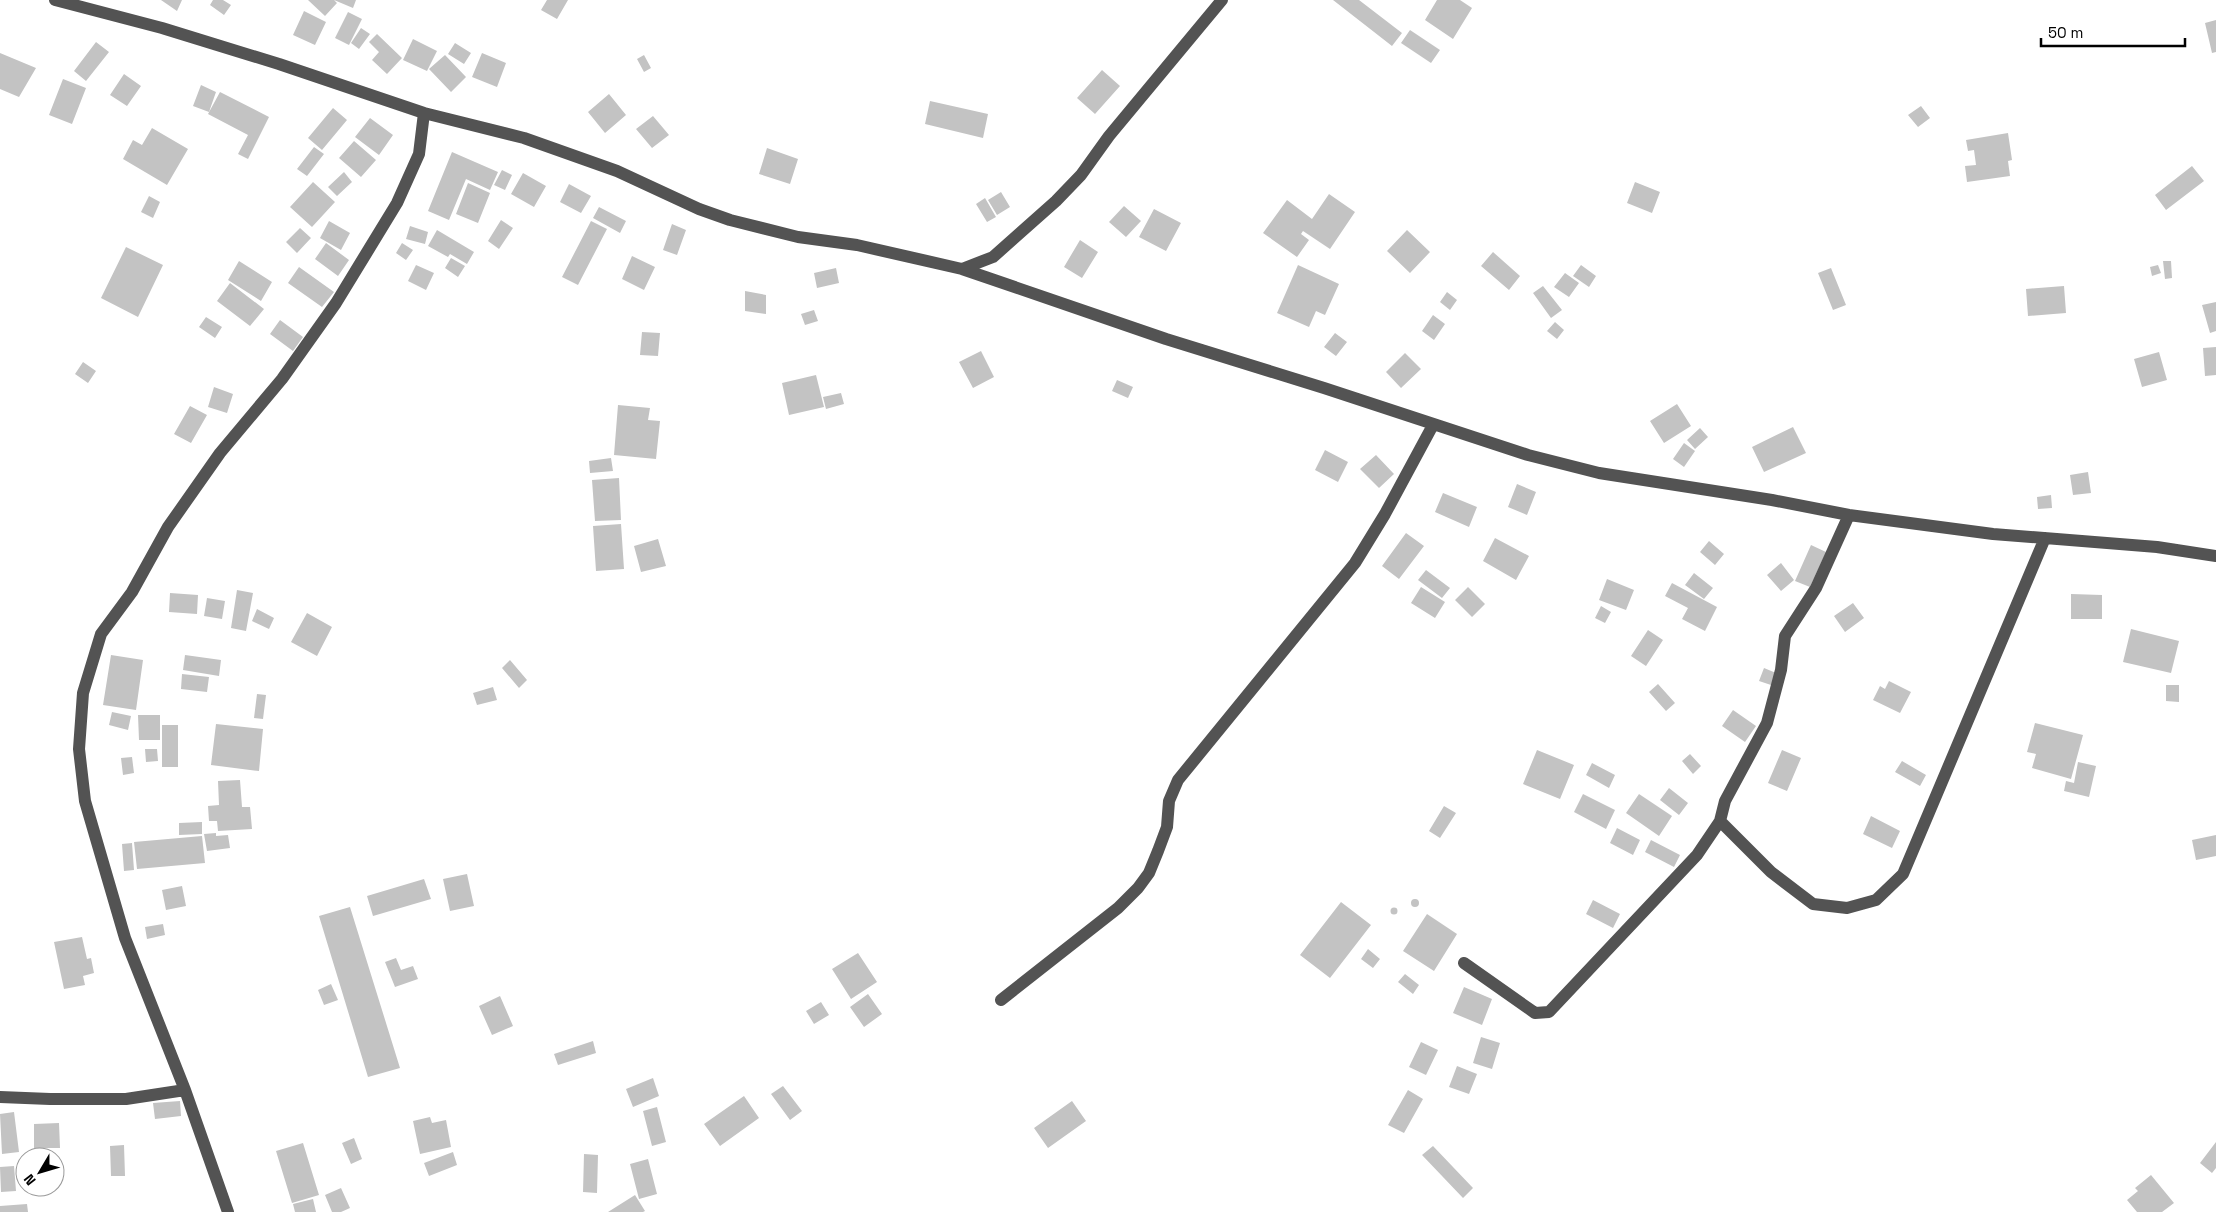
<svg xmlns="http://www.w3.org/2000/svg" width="2216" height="1212" viewBox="0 0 2216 1212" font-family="'Space Grotesk',sans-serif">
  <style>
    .building { fill: #c3c3c3 }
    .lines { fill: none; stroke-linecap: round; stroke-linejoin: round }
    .minor { stroke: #535353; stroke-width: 12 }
  </style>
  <rect width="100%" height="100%" fill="#fff"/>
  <!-- building -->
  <path class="building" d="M161 0H182L177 11Z
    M213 0H223L231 5 224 15 210 5Z
    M308 0H334L337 3 325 16Z
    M334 0H356L353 8Z
    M547 0H568L557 19 541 10Z
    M1333 0H1359L1402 33 1392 46Z
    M1437 0H1460L1472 8 1453 39 1425 20Z
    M304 11 326 22 315 45 293 35Z
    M348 12 362 19 349 45 335 38Z
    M2216 20V52L2212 53 2205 23Z
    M361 28 370 34 359 49 351 43Z
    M1410 30 1440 50 1431 63 1401 43Z
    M377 34 402 58 387 74 372 60 379 52 369 42Z
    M413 39 437 51 427 71 403 60Z
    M96 42 109 52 86 81 74 71Z
    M455 43 471 53 464 64 448 54Z
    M0 53 36 68 19 97 0 89Z
    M482 53 506 63 497 87 472 77Z
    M445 55 466 77 451 92 429 69Z
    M644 55 651 68 644 72 637 59Z
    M1102 70 1120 86 1095 114 1077 98Z
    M124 74 141 86 127 106 110 95Z
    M63 79 86 88 72 124 49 115Z
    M201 85 216 92 209 112 193 106Z
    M220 92 269 117 248 159 238 154 248 135 208 114Z
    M609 94 626 115 605 133 588 112Z
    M930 101 988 114 983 138 925 124Z
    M1921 106 1930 118 1918 127 1908 115Z
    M333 108 347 120 322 150 308 138Z
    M653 116 669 135 652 148 636 129Z
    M370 118 393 135 379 155 355 137Z
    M152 128 188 149 167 185 123 159 133 140 142 145Z
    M2008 133 2012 160 2008 161 2010 176 1967 182 1965 166 1976 165 1974 150 1968 151 1966 140Z
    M354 141 376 160 361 177 339 158Z
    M314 147 324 154 307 176 297 169Z
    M767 148 798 159 790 184 759 174Z
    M452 152 498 172 490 190 466 179 449 220 428 211Z
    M2192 166 2204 181 2166 210 2155 195Z
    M502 170 512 175 505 190 494 185Z
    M344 172 352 182 337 196 328 187Z
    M523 173 546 186 534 207 511 194Z
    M313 182 335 202 312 227 290 207Z
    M1635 182 1660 192 1652 213 1627 203Z
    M468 183 490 193 478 223 456 214Z
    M569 184 591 196 581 213 560 202Z
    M1001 192 1010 207 997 215 988 200Z
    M1329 194 1355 212 1330 249 1303 231 1301 234 1309 240 1297 257 1263 233 1287 200 1312 219Z
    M149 196 160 202 153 218 141 212Z
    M985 198 996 217 987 222 976 204Z
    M1124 206 1141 221 1126 237 1109 222Z
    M599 207 626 221 620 233 593 218Z
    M1154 209 1181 223 1166 251 1139 237Z
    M501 220 513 228 499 249 488 241Z
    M329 221 350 233 341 250 320 238Z
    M591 221 607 229 578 285 562 277Z
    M672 224 686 230 677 255 663 250Z
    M410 226 428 232 425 244 406 239Z
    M300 228 311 238 297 253 286 242Z
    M437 230 474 252 467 264 450 254 448 257 428 246Z
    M1407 230 1430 252 1410 273 1387 251Z
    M1080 240 1098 252 1082 278 1064 267Z
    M326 243 349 260 338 276 315 259Z
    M402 243 413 250 406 260 396 253Z
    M126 247 163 265 138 317 101 298Z
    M1493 252 1520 276 1509 290 1481 266Z
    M632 256 655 267 644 290 622 279Z
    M451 258 465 266 458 277 445 268Z
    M239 261 272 282 261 301 228 280Z
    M2163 261H2171L2172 278 2165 279Z
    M416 265 434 273 426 290 408 281Z
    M1298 265 1339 284 1325 315 1316 311 1309 327 1277 313Z
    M1581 265 1596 276 1589 287 1573 276Z
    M2158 265 2161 273 2152 276 2150 267Z
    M299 267 334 292 322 307 288 283Z
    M836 268 839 283 817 288 814 273Z
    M1831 268 1846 305 1833 310 1818 273Z
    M1565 273 1579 283 1569 297 1554 287Z
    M230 283 264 309 250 326 217 301Z
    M1543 286 1562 310 1551 318 1533 293Z
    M2064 286 2066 313 2028 316 2026 289Z
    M745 291 766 295V314L745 311Z
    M1447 292 1457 300 1450 310 1440 302Z
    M2216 302V331L2210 333 2202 305Z
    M814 310 818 321 805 325 801 314Z
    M1433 315 1445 324 1434 340 1422 331Z
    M206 317 222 327 215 338 199 327Z
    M280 320 303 337 293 351 270 334Z
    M1555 322 1564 330 1557 339 1547 331Z
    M642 332 660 333 658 356 640 355Z
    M1335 333 1347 342 1336 356 1324 347Z
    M2216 347V375L2205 376 2203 348Z
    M981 351 994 377 973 388 959 362Z
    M2159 352 2167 380 2142 387 2134 359Z
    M1405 353 1421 369 1401 388 1386 372Z
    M83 362 96 371 88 383 75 374Z
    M816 375 824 407 789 415 782 383Z
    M1117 380 1133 387 1128 398 1112 391Z
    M214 387 233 394 227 413 208 407Z
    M841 393 844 404 826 409 823 397Z
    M1677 404 1691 426 1664 443 1650 421Z
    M618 405 650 408 648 420 660 421 656 459 614 455Z
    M190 406 207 415 191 443 174 434Z
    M1793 427 1806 453 1764 472 1752 447Z
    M1700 428 1708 437 1695 449 1687 440Z
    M1684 443 1695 451 1684 467 1673 459Z
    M1325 450 1348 462 1338 482 1315 470Z
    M1376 455 1394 474 1379 488 1360 469Z
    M611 458 613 471 590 473 589 461Z
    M2088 472 2091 493 2073 495 2070 475Z
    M619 478 621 520 595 521 592 480Z
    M1517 484 1536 492 1527 515 1508 507Z
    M1443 493 1477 507 1469 527 1435 512Z
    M2051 495 2052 508 2038 509 2037 497Z
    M621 524 624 569 596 571 593 526Z
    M1406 533 1424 546 1399 579 1382 566Z
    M1495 538 1529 556 1516 580 1483 561Z
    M658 539 666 566 641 572 634 546Z
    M1709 541 1724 554 1715 565 1700 552Z
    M1811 545 1826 552 1810 587 1795 581Z
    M1781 563 1794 580 1781 591 1767 575Z
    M1426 570 1450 588 1442 598 1418 580Z
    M1694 573 1713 588 1704 599 1685 585Z
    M1607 579 1634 590 1626 610 1599 600Z
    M1672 583 1717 607 1705 631 1682 619 1688 608 1665 596Z
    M1421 587 1445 602 1435 618 1411 603Z
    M1468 587 1485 604 1472 617 1455 600Z
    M237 590 253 593 246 631 231 628Z
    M170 593 198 595 197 614 169 612Z
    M2071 594 2102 595V619H2071Z
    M207 598 225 601 222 619 204 616Z
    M1853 603 1864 618 1845 632 1834 616Z
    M1601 606 1611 612 1605 623 1595 618Z
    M257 609 274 618 269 629 252 621Z
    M307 613 332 627 317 656 291 642Z
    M2131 629 2179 641 2171 673 2123 662Z
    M1648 630 1663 640 1646 666 1631 656Z
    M111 655 143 660 136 710 103 705Z
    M185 655 221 660 219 676 183 670Z
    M510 660 527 680 519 688 502 668Z
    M1764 668 1776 673 1771 685 1759 681Z
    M182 674 209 677 207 692 181 689Z
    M1889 681 1911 692 1900 713 1873 700 1880 686 1885 689Z
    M1658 684 1675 703 1666 711 1649 692Z
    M2166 685H2179V702L2166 701Z
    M493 687 497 700 477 705 473 693Z
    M257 694 266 695 263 719 254 718Z
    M1733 710 1756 726 1745 742 1722 726Z
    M112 712 131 716 128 730 109 725Z
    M138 715H160V740H139Z
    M2035 723 2083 735 2071 779 2032 768 2036 754 2027 752Z
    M216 724 263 729 259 771 211 765Z
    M162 725H178V767H162Z
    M145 749H157L158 761 146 762Z
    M1537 750 1574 765 1560 799 1523 784Z
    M1782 750 1801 758 1787 791 1768 783Z
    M1690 754 1701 766 1693 774 1682 761Z
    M132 757 134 773 123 775 121 758Z
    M1902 761 1926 775 1920 786 1895 772Z
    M2078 762 2096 766 2089 797 2064 791 2066 781 2074 783Z
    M1592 763 1615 775 1609 788 1586 775Z
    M240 780 242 807H250L252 829 218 831 217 821H209L208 806 219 805 218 781Z
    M1669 788 1688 803 1679 815 1660 800Z
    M1583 794 1615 810 1606 829 1574 812Z
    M1639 794 1672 816 1659 836 1626 813Z
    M1444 806 1456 813 1440 838 1429 831Z
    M1871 816 1900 831 1892 848 1863 834Z
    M202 822V834L179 835V823Z
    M1617 828 1640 840 1633 855 1610 843Z
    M216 833V836L228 835 230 848 207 851 204 834Z
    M2216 835V856L2196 860 2192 840Z
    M202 836 205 863 137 869 134 842Z
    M1651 840 1680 855 1674 867 1645 852Z
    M132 843 134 870 124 871 122 844Z
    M467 874 474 906 450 911 443 879Z
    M424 879 431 899 373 916 367 896Z
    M182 886 186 906 166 910 162 890Z
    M1411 903a4 4 0 1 1 8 0a4 4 0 1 1-8 0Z
    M1593 900 1620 914 1613 928 1586 914Z
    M1341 902 1371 925 1330 978 1300 955Z
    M350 907 400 1068 368 1077 319 916Z
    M1390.5 911a3.5 3.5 0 1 1 7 0a3.5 3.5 0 1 1-7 0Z
    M1427 914 1457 934 1434 971 1403 951Z
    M163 924 165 935 147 939 145 927Z
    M82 937 87 959 91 958 94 973 83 976 85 985 64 989 54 942Z
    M1368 949 1380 959 1373 968 1361 959Z
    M858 953 877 982 851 999 832 969Z
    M396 958 401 970 413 966 418 979 395 987 385 962Z
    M1405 974 1419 985 1413 994 1398 982Z
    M331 984 338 1000 324 1005 318 990Z
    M1464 987 1492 999 1482 1025 1453 1013Z
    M868 994 882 1014 864 1027 850 1007Z
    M500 996 513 1026 492 1035 479 1006Z
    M821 1002 829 1015 814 1024 806 1011Z
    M1481 1037 1500 1043 1492 1069 1473 1063Z
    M593 1041 596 1053 558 1065 554 1054Z
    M1421 1042 1438 1050 1426 1075 1409 1067Z
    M1457 1066 1477 1074 1469 1094 1449 1087Z
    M653 1078 659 1096 633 1107 626 1089Z
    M783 1086 802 1111 790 1120 771 1094Z
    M1408 1090 1423 1099 1404 1133 1388 1125Z
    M744 1096 759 1118 720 1146 704 1124Z
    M180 1101 181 1116 155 1119 153 1103Z
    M1072 1101 1086 1121 1048 1148 1034 1128Z
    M657 1107 666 1142 652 1146 643 1111Z
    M14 1112 19 1152 2 1154 0 1114Z
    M430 1117 432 1123 446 1120 451 1147 420 1154 413 1121Z
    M59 1123 60 1148H34V1124Z
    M354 1138 362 1159 351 1164 342 1143Z
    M2216 1142V1168L2212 1173 2200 1163Z
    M303 1143 319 1195 292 1203 276 1151Z
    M124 1145 125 1176H111L110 1146Z
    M1433 1146 1473 1188 1463 1198 1422 1155Z
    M453 1152 457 1165 429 1176 424 1163Z
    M584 1154 598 1155 597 1193 583 1192Z
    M648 1159 657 1194 639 1199 630 1164Z
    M14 1166 16 1191 1 1192 0 1167Z
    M2151 1175 2174 1203 2162 1212H2137L2127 1200 2138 1191 2135 1188Z
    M341 1188 350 1208 341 1212H332L325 1195Z
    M635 1195 645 1211 643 1212H608Z
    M313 1199 316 1212H295L293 1204Z
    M27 1204 28 1212H0V1206Z"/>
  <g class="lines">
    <!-- minor -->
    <path class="minor" d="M55 0 162 28 279 64 424 113 524 138 617 171 699 209 730 220 798 237 857 245 962 269 1166 339 1324 388 1528 455 1599 473 1772 500 1849 515 1993 534 2157 547 2216 556
      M962 269 993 257 1056 201 1081 175 1109 136 1222 0
      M1849 515 1816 588 1785 636 1781 670 1767 723 1725 801 1720 821 1771 872 1813 904 1847 908 1876 900 1903 874 2045 538
      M1464 963 1535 1013 1549 1012 1697 855 1720 821
      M1001 1000 1118 908 1138 888 1149 873 1158 851 1167 827 1169 801 1178 780 1355 563 1385 514 1433 425
      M0 1097 50 1099H126L185 1090
      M228 1212 185 1090 125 938 85 801 79 749 83 693 101 634 132 592 168 527 220 453 282 379 336 303 397 203 419 154 424 113"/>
  </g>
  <!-- north arrow -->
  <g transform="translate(40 1172) rotate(232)"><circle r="24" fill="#ffffff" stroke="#999999"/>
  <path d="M0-4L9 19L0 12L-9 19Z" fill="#000000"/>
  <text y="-8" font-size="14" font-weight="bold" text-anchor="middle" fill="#000000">N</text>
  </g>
  <!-- scale -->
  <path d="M2041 38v8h144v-8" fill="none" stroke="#000000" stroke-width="2.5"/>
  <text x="2048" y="38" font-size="15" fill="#000000" stroke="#ffffff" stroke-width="4" paint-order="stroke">50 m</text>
</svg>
